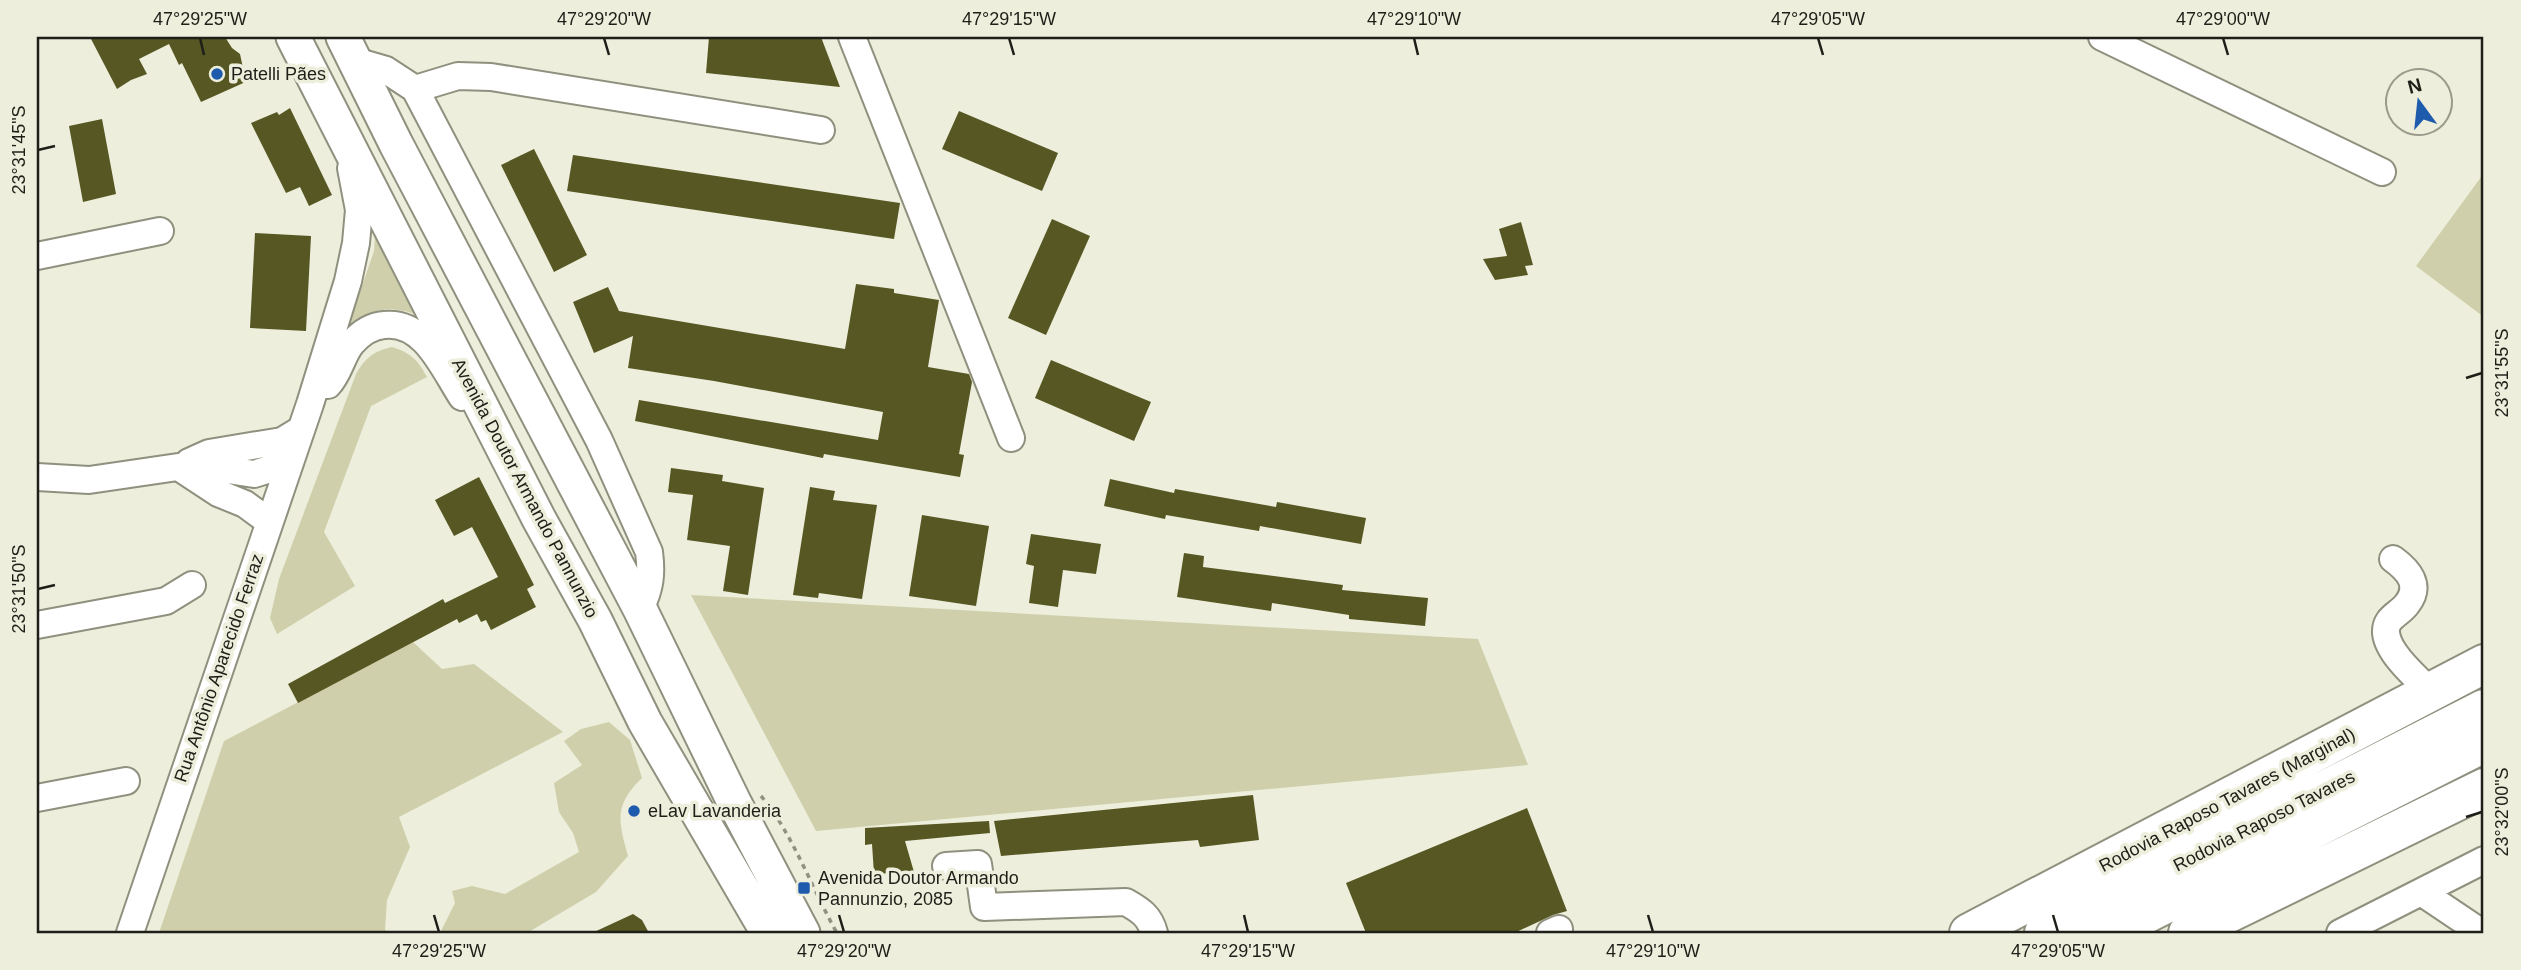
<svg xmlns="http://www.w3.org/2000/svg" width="2521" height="970" viewBox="0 0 2521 970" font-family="Arial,sans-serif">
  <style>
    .green { fill: #cfd0ab }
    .building { fill: #575723 }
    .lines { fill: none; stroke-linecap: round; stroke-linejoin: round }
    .minor-casing { stroke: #90907f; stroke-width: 30 }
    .major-casing { stroke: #90907f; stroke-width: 37 }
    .highway-casing { stroke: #90907f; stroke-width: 42 }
    .path { stroke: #919284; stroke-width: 3.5; stroke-dasharray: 5 5; stroke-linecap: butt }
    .minor { stroke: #fff; stroke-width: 26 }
    .major { stroke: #fff; stroke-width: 33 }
    .highway { stroke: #fff; stroke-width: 38 }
    .ticks { fill: none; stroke: #1e1f18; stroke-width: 2.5 }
    .poi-dot { fill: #1f5bac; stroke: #edeedb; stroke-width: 2.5 }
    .labels { text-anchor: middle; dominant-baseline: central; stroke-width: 7; stroke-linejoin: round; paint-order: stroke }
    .poi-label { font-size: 18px; fill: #1e1f18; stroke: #edeedb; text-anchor: start }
    .street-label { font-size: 18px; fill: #1e1f18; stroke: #edeedb }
    .neatline { fill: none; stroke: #1e1f18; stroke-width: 2.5 }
    .ticks-label { font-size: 18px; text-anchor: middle; fill: #1e1f18 }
  </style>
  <rect width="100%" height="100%" fill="#edeedb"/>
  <!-- green -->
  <path class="green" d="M2484 173V317L2416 266Z
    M375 236 386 238 420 316C388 304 373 308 347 330L374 251Z
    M392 347C411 353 418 360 427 377L371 406 324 532 355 586 277 634 270 618 279 579 356 374C365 358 374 351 392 347Z
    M691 595 1478 639 1528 765 816 831Z
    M413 642 442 669 474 664 563 732 399 817 410 847 387 900 385 930 391 933H159L224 741Z
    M609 722 630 740 642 778C614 805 618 820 628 856L596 892 527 933H440L455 903 452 891 472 886 505 894 579 852 573 833 559 812 554 783 582 765 564 741 581 729Z"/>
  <!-- building -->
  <path class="building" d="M90 37H225L232 48 240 54 243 68 250 80 201 102 182 63 179 65 169 44 139 59 147 74 131 80 117 89Z
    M709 37H821L840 87 706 73Z
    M290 108 332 195 309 206 300 187 286 193 251 123 277 112 279 115Z
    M959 111 1058 153 1042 191 942 149Z
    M102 119 116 194 83 202 69 126Z
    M534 149 587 255 554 272 501 165Z
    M573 155 900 203 894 239 567 191Z
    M1052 219 1090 236 1046 335 1008 318Z
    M1521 222 1533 265 1525 266 1528 275 1495 280 1483 259 1507 256 1499 229Z
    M255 233 311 236 306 331 250 328Z
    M856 284 894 289V293L939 300 928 367 969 374 972 382 959 454 964 455 960 477 824 454 823 458 635 421 639 400 878 440 883 412 714 381 628 368 633 336 594 353 573 302 608 287 619 311 845 349Z
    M1051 360 1151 402 1134 441 1035 398Z
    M671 468 723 475 722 481 764 488 748 595 723 591 730 546 687 540 693 495 668 492Z
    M479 477 534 585 527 589 536 607 491 630 486 620 481 622 477 614 459 623 457 619 298 703 288 684 443 599 445 603 498 577 472 527 454 536 435 500Z
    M1110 479 1174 493 1175 489 1276 507 1277 502 1366 518 1361 544 1260 526 1259 531 1166 515 1165 519 1104 506Z
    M810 487 835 491 833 500 877 505 862 599 819 593 818 598 793 595Z
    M922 515 989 526 976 606 909 596Z
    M1031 534 1101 544 1096 574 1063 570 1058 607 1029 603 1034 566 1026 564Z
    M1184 553 1204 556 1203 567 1343 585 1342 590 1428 598 1425 626 1349 619V615L1272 603 1271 611 1177 597Z
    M1253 795 1259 840 1200 847 1198 840 1001 856 994 821Z
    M1527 808 1567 911 1553 915 1514 933H1366L1346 883Z
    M989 821 990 833 905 841 914 872 874 874 872 844 865 845V828Z
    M633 914 642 920 649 933H592Z"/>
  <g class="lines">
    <!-- minor casing -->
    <g class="minor-casing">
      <path id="minor" d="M852 37 1011 438
        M2102 37 2382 172
        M355 61 386 70 415 89 599 440 649 552C652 574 650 589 640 609
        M415 89 458 76 491 77 821 130
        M37 256 160 231
        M328 385C339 374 342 355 352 343 360 334 371 326 384 325 424 320 443 368 462 397
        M189 462 209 453 282 441 300 430
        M180 468 218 493 245 504 268 521
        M37 477 89 480 178 467 221 469 254 474 289 463
        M2393 559C2408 570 2422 585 2407 604 2399 615 2385 617 2386 633 2388 654 2418 679 2432 693
        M37 625 166 601 192 585
        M37 798 126 781
        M946 866 978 864 984 907 1126 902C1140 910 1150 916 1154 933
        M2421 892 2482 933
        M130 933 310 404 348 281 356 243 359 210 351 168
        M1550 933 1559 929
        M2340 933 2484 860"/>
    </g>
    <!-- major casing -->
    <g class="major-casing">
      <path id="major" d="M293 37 539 519 595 620 645 722 768 933
        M343 37 396 144 640 609 735 804 803 933"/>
    </g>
    <!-- highway casing -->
    <g class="highway-casing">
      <path id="highway" d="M1969 933 2484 664
        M2044 933 2484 709
        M2108 933 2484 743
        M2188 933 2484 788"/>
    </g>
    <!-- path -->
    <path class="path" d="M761 796C792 832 813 891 837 933"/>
    <!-- minor -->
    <use href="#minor" class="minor"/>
    <!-- major -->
    <use href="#major" class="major"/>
    <!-- highway -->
    <use href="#highway" class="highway"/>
  </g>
  <!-- ticks -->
  <path class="ticks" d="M200 38 204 55M604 38 609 55M1009 38 1014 55M1414 38 1418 55M1818 38 1823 55M2223 38 2228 55M38 150 55 146M2466 378 2482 373M38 589 55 585M2466 817 2482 812M434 915 439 932M839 915 844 932M1244 915 1248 932M1648 915 1653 932M2053 915 2058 932"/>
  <!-- markers -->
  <g class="poi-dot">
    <circle cx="217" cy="74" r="7"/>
    <circle cx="634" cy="811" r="7"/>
    <rect x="797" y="881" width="14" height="14" rx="3.5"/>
  </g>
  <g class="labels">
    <!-- poi labels -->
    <g class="poi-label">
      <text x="231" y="74">Patelli Pães</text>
      <text x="648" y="811">eLav Lavanderia</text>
      <text x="818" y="878">Avenida Doutor Armando<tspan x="818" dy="21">Pannunzio, 2085</tspan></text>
    </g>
    <!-- street labels -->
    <g class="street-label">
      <text transform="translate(525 488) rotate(62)">Avenida Doutor Armando Pannunzio</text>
      <text transform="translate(219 668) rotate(-71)">Rua Antônio Aparecido Ferraz</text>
      <text transform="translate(2227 800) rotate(-28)">Rodovia Raposo Tavares (Marginal)</text>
      <text transform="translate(2264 821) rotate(-27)">Rodovia Raposo Tavares</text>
    </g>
  </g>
  <!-- border -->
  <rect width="2521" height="970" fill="none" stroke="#edeedb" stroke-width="77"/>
  <!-- north arrow -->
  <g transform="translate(2419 102) rotate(345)"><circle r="33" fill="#edeedb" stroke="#9a9b8d" stroke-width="2"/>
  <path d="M0-5L12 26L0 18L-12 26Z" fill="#1f5bac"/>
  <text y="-10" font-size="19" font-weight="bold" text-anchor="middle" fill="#1e1f18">N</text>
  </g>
  <rect x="38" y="38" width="2444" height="894" class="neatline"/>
  <g class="ticks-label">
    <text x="200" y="25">47°29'25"W</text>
    <text x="604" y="25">47°29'20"W</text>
    <text x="1009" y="25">47°29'15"W</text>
    <text x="1414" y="25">47°29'10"W</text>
    <text x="1818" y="25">47°29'05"W</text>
    <text x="2223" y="25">47°29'00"W</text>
    <text transform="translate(19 150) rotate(-90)" y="6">23°31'45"S</text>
    <text transform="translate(2502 373) rotate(-90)" y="6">23°31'55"S</text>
    <text transform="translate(19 589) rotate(-90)" y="6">23°31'50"S</text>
    <text transform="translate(2502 812) rotate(-90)" y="6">23°32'00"S</text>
    <text x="439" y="957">47°29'25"W</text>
    <text x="844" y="957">47°29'20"W</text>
    <text x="1248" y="957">47°29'15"W</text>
    <text x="1653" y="957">47°29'10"W</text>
    <text x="2058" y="957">47°29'05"W</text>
  </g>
</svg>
